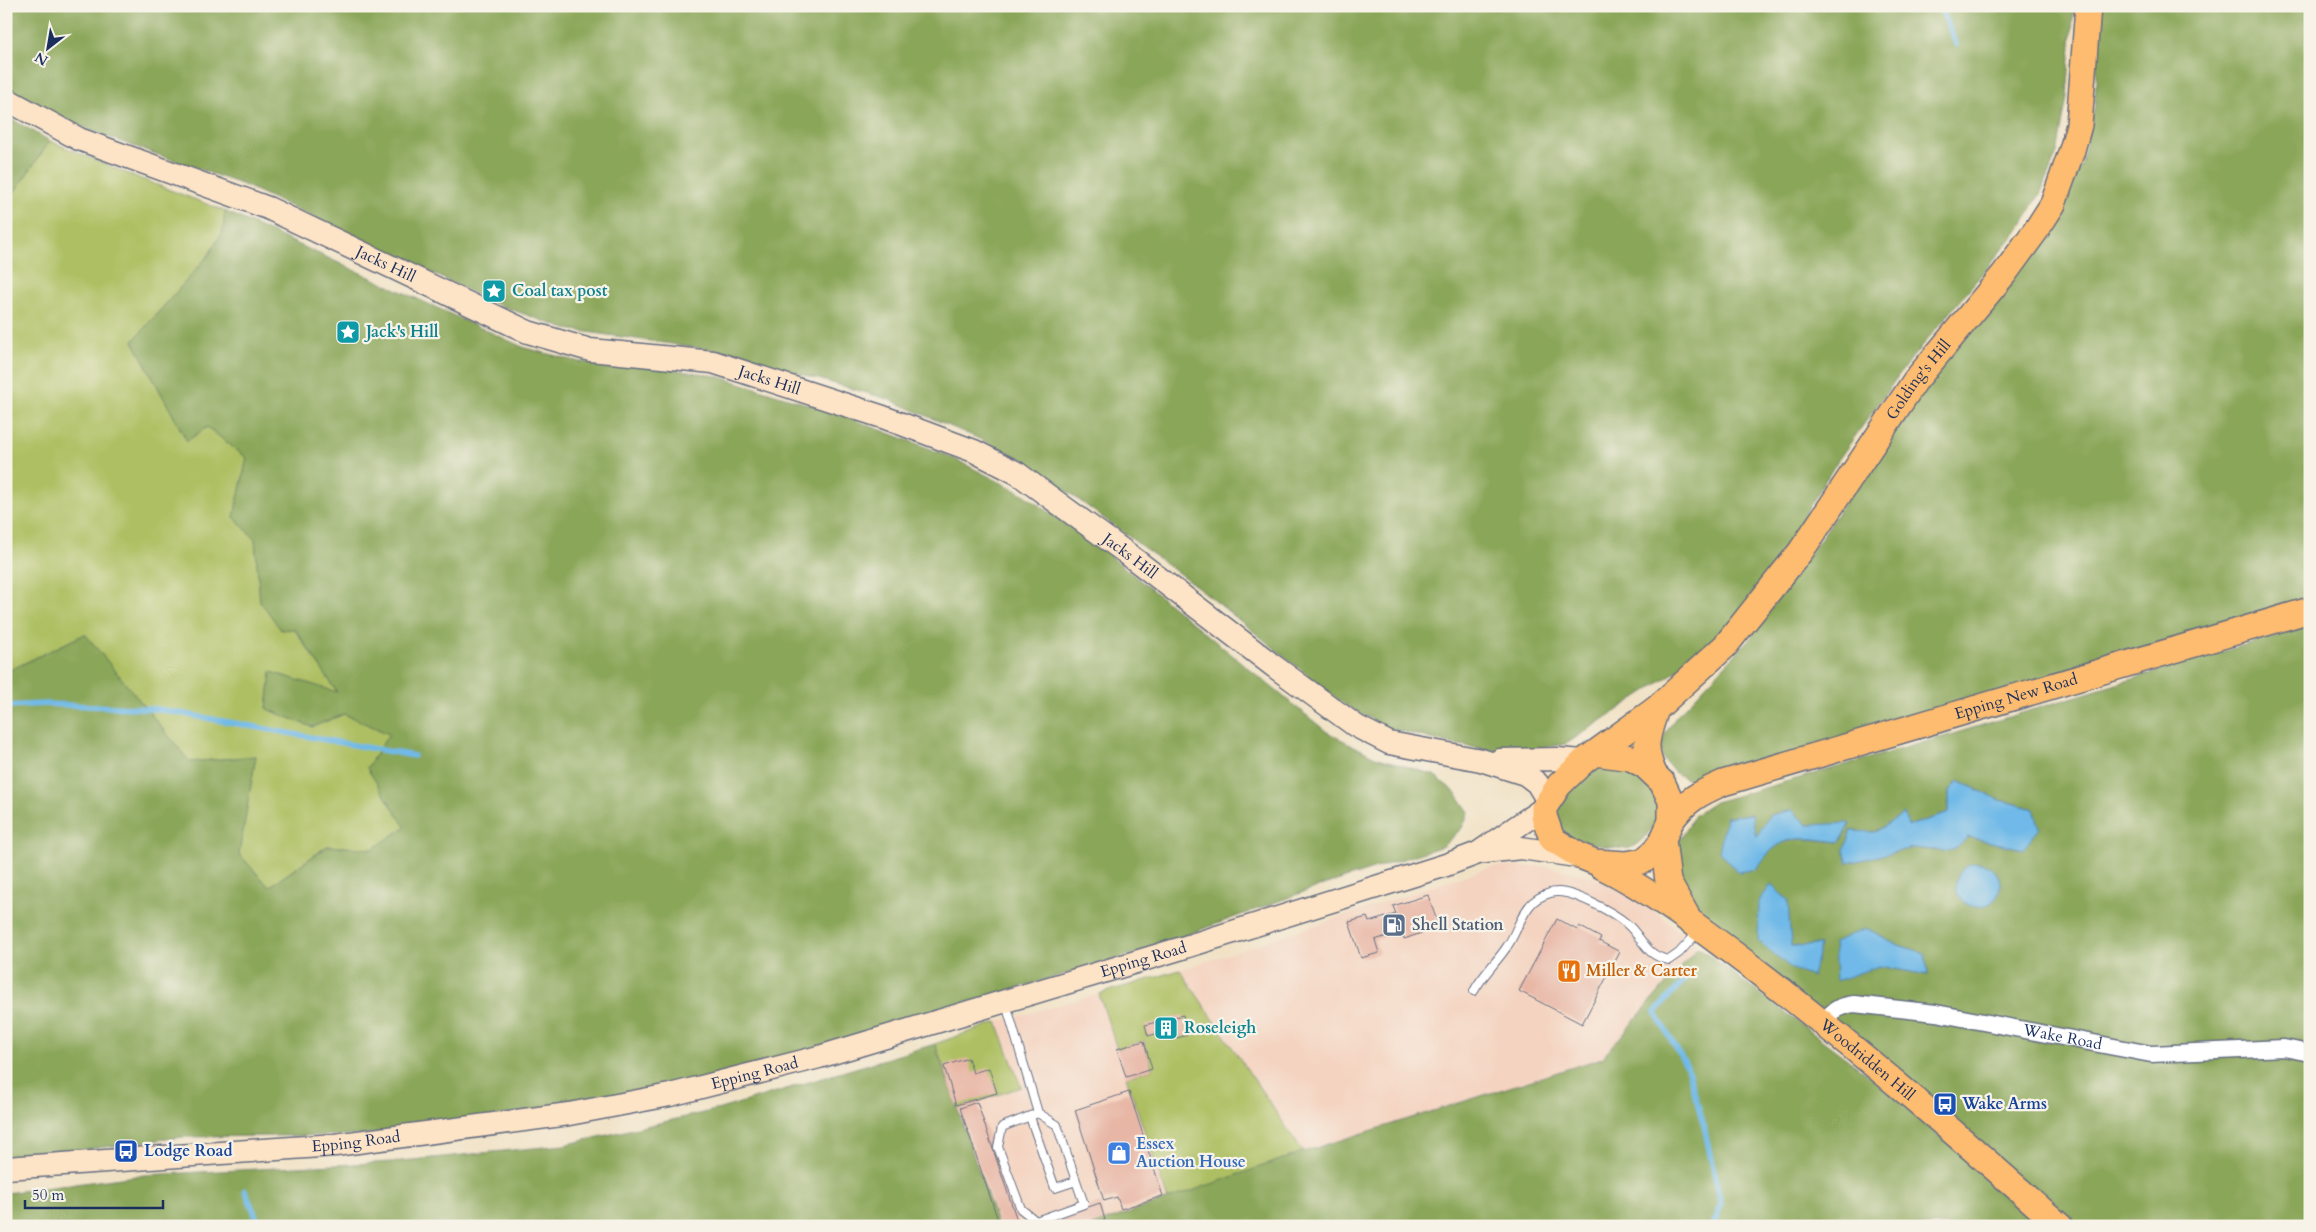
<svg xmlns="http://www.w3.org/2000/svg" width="2316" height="1232" viewBox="0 0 2316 1232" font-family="Cardo,serif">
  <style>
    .built { fill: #f4d3c0 }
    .green { fill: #adbf62; stroke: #647760 }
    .forest { fill: #8aa658; stroke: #526a5b; fill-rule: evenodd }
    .water { fill: #6fb9e8; stroke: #4574a3 }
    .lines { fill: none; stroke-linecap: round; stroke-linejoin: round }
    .stream { stroke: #6fb9e8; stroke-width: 5.5 }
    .building { fill: #e8b6a5 }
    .lane-casing { stroke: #666e82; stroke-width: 10 }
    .street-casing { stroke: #666e82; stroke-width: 19 }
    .secondary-casing { stroke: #666e82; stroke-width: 25 }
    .primary-casing { stroke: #666e82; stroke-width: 28 }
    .lane { stroke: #fff; stroke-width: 8 }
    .street { stroke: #fff; stroke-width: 16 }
    .secondary { stroke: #fee4c6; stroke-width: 22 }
    .primary { stroke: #fdbc70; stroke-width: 25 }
    .labels { text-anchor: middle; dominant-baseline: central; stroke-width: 4.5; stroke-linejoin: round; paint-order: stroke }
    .street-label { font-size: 16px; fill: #1b2f5e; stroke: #f7f3e8 }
    .culture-label { font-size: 16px; font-weight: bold; fill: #0d838f; stroke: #f7f3e8; text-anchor: start }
    .service-label { font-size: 16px; font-weight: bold; fill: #4e5e75; stroke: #f7f3e8; text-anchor: start }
    .food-label { font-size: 16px; font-weight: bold; fill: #c56008; stroke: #f7f3e8; text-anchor: start }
    .transit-label { font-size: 16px; font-weight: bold; fill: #164399; stroke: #f7f3e8; text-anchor: start }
    .shop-label { font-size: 16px; font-weight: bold; fill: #366cbe; stroke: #f7f3e8; text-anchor: start }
  </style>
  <rect width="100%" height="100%" fill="#f7f3e8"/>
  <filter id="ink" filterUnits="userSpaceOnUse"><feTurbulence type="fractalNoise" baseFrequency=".02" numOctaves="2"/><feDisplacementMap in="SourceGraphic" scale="10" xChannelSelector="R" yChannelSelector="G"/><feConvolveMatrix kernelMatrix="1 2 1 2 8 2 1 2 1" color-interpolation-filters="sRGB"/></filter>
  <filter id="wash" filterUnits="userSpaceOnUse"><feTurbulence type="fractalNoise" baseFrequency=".0096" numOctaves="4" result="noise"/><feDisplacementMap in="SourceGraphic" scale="20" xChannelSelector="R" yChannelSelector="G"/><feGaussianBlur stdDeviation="1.12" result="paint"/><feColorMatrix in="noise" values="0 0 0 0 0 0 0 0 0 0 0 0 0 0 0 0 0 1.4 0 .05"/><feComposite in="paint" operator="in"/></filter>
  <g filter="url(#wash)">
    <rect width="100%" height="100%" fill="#f1e2c6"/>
    <!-- built -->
    <path class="built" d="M1542 866 1593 877 1649 906 1698 947 1602 1058 1303 1152 1180 970 1491 867Z
      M1099 994 1168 1200 1091 1226H998L958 1108 1021 1087 997 1022Z"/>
    <!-- green -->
    <path class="green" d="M50 141 131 175 225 211 223 231 208 256 133 341 187 441 207 427 247 458 234 517 255 539 260 601 294 629 338 693 271 672 267 709 312 727 344 714 389 734 367 768 406 827 373 849 327 846 269 887 239 854 256 756 190 762 85 634 6 672V204Z
      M1180 970 1303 1152 1168 1200 1126 1077 1152 1069 1144 1041 1117 1049 1099 994Z
      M997 1022 1021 1087 958 1108 935 1044Z"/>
    <!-- forest -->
    <path class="forest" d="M6 6H2074L2067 97 2057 153 2041 192 2020 228 1906 365 1836 463 1777 560 1736 620 1713 647 1566 744 1511 753 1447 743 1386 727 1345 705 1203 591 1023 459 975 437 888 399 721 351 566 329 496 304 368 242 244 185 91 131 32 103 6 88Z
      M2099 6H2310V600L1705 778 1687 779 1674 772 1663 759 1660 747 1665 734 1676 717 1749 640 1810 554 1921 389 2056 214 2081 166 2095 105Z
      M6 116 50 141 6 204Z
      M225 211 525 348 580 362 649 366 717 376 836 413 949 456 1025 495 1104 551 1327 732 1375 757 1434 775 1456 793 1469 812 1462 828 1443 846 1309 890 1140 952 707 1079 542 1109 363 1135 181 1137 6 1160V672L85 634 190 762 256 756 239 854 269 887 328 846 373 849 405 827 367 768 389 734 344 714 312 727 267 709 271 672 337 692 295 629 281 630 260 601 255 539 234 517 247 458 207 427 187 441 133 341 208 256 223 231Z
      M2310 625V1226H2067L1689 908 1670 855 1695 815 1715 802 1943 737ZM1958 781 2000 800 2034 809 2023 849 1968 837 1943 851 1913 848 1848 862 1851 831 1874 832 1904 815 1908 826 1949 813V792ZM1751 814 1756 838 1807 825 1850 824 1840 842 1799 838 1776 845 1762 860 1726 817ZM1866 928 1898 945 1924 953 1928 975 1879 966ZM1819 945H1820L1792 969 1791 946Z
      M1588 765 1635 767 1665 808C1656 822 1646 841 1630 848 1621 851 1576 841 1567 835 1559 829 1554 818 1555 808 1557 798 1580 774 1588 765Z
      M1698 947 1867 1074 1929 1126 2039 1226H1091L1303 1152 1602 1058Z
      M935 1044 998 1226H6V1193L144 1175 392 1162 564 1145 720 1109Z"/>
    <!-- water -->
    <path class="water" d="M1958 781 2000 800 2034 809 2040 828 2023 849 1968 837 1957 848 1943 851 1913 848 1848 863 1844 850 1851 831 1875 832 1904 814 1908 826 1949 813V792Z
      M1792 810 1807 825 1850 823 1840 842C1802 838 1780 831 1757 869L1738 872 1719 852 1726 817 1752 814 1756 837 1770 815Z
      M1956 885a22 22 0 1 1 44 0a22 22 0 1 1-44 0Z
      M1771 885 1788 900 1791 946 1820 945 1813 976 1792 969 1758 941 1759 901Z
      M1866 928 1898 945 1925 953 1928 975 1879 966 1836 981 1834 942Z"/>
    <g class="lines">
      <!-- stream -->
      <path class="stream" d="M1940 6 1956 44
        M6 706 47 704 157 709 414 756
        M1690 974 1655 1012 1687 1067 1704 1126 1721 1205 1713 1226
        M245 1190 260 1226"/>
    </g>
    <g id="blocks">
      <!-- building -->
      <path class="building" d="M1428 895 1439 927 1404 939 1402 931 1375 940 1379 953 1361 958 1349 922 1367 917 1369 922 1396 914 1393 906Z
        M1557 919 1577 930 1579 926 1601 938 1599 941 1620 952 1582 1024 1519 991Z
        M1183 1015 1188 1035 1166 1041 1163 1032 1148 1036 1145 1025Z
        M1144 1041 1152 1069 1126 1077 1117 1049Z
        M968 1058 973 1073 989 1068 997 1093 956 1105 944 1066Z
        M1129 1092 1163 1196 1121 1209 1117 1197 1104 1201 1075 1110Z
        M977 1102 1019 1226H1000L960 1108Z
        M1100 1203 1105 1220 1087 1226H1033Z"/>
    </g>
  </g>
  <g filter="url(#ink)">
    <use href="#blocks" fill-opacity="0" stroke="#666e82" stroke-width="1"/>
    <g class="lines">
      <!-- lane casing -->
      <g class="lane-casing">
        <path id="lane" d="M1474 991C1483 974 1498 961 1508 945 1517 932 1521 913 1533 902 1539 897 1549 892 1557 892 1573 891 1615 913 1627 924 1644 939 1644 955 1669 960L1679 953 1699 931
          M1006 1004 1038 1113 1057 1125 1084 1204 1036 1221 1021 1209 998 1147 1002 1127 1038 1113
          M1030 1117 1055 1188 1076 1181"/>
      </g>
      <!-- street casing -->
      <g class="street-casing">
        <g id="street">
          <path id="s1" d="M1823 1023C1832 1010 1839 1006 1854 1004L1936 1013 2151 1054 2284 1048 2310 1053"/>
        </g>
      </g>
      <!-- secondary casing -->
      <g class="secondary-casing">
        <g id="secondary">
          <path id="s2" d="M6 99 79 139 268 208 528 332 590 350 713 362 883 417 974 451 1017 473 1125 552 1275 667 1356 726 1389 743 1481 760 1525 774 1537 783 1548 801"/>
          <path d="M1500 760 1557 759 1584 761"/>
          <path d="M1484 852 1521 848 1576 856"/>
          <path id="s3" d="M6 1168 335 1145 569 1114 670 1095 819 1057 1179 949 1446 865 1478 853 1544 808"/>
        </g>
      </g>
      <!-- primary casing -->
      <g class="primary-casing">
        <g id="primary">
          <path id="s4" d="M1595 753 1631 758 1645 766 1662 782 1671 801V821L1663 839 1654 852 1643 861 1626 864 1595 862 1580 856 1552 839 1544 816V808L1559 785 1584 761 1595 753 1656 709 1725 646 1801 551 1915 381 2004 274 2037 229 2053 204 2072 150 2079 125 2088 6"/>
          <path d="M1653 771C1642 745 1648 735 1656 709"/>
          <path id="s5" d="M1671 821C1686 800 1700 793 1723 783L2310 610"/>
          <path d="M1663 839 1668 882 1686 914"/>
          <path id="s6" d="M1601 866C1658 894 1707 934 1758 972 1862 1052 1961 1138 2060 1226"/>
        </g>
      </g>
      <!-- lane -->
      <use href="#lane" class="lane"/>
      <!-- street -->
      <use href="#street" class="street"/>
      <!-- secondary -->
      <use href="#secondary" class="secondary"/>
      <!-- primary -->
      <use href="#primary" class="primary"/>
    </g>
  </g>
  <!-- icons -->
  <defs>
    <g id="sight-square" transform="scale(1.25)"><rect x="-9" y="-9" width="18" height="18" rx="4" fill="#0f9aa8" stroke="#f7f3e8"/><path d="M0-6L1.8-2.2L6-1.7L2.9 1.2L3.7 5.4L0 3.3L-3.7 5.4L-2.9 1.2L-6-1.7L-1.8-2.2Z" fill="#fff"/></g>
    <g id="fuel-square" transform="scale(1.25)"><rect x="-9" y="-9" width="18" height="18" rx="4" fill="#5c6f8a" stroke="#f7f3e8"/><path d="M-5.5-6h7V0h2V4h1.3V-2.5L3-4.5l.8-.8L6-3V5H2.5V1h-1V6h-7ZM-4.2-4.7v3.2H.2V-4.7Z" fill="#fff"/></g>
    <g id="restaurant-square" transform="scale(1.25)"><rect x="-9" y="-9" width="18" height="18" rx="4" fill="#e8710a" stroke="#f7f3e8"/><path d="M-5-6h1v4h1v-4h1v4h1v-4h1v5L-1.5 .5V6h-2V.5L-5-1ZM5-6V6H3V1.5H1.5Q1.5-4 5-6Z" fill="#fff"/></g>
    <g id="building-square" transform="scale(1.25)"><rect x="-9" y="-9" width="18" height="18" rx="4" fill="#0f9aa8" stroke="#f7f3e8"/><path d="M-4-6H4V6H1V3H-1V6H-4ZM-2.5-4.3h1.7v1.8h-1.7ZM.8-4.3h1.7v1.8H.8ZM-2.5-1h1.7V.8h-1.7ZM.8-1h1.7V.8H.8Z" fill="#fff"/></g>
    <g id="bus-square" transform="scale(1.25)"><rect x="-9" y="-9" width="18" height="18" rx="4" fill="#1a4fb4" stroke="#f7f3e8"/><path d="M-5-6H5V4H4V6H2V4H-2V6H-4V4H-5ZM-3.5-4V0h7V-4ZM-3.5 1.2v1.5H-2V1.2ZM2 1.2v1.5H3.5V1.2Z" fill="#fff"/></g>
    <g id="shop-square" transform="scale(1.25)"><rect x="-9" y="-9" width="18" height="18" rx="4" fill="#3f7fe0" stroke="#f7f3e8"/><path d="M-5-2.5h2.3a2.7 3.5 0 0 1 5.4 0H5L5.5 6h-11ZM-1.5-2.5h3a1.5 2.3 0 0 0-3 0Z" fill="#fff"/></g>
  </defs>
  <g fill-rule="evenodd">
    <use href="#sight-square" x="494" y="291"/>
    <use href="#sight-square" x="348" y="332"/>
    <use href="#fuel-square" x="1394" y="925"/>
    <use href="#restaurant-square" x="1569" y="971"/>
    <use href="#building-square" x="1166" y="1028"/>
    <use href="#bus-square" x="1945" y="1104"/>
    <use href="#bus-square" x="126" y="1151"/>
    <use href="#shop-square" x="1119" y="1153"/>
  </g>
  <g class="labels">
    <!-- street labels -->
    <g class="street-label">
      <text stroke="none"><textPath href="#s2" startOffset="415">Jacks Hill</textPath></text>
      <text stroke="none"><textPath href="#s2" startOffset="820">Jacks Hill</textPath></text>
      <text stroke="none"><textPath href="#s4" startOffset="870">Golding's Hill</textPath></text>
      <text stroke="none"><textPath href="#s2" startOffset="1225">Jacks Hill</textPath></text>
      <text stroke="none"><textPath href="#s5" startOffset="371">Epping New Road</textPath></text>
      <text stroke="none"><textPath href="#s3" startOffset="1161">Epping Road</textPath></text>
      <text stroke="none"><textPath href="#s1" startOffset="249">Wake Road</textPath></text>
      <text stroke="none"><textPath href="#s6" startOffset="330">Woodridden Hill</textPath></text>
      <text stroke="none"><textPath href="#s3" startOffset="756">Epping Road</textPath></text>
      <text stroke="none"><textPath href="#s3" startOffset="351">Epping Road</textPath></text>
    </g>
    <!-- culture labels -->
    <g class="culture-label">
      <text x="512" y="291">Coal tax post</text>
      <text x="366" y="332">Jack's Hill</text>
      <text x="1184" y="1028">Roseleigh</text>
    </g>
    <!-- service labels -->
    <g class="service-label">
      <text x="1412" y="925">Shell Station</text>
    </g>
    <!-- food labels -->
    <g class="food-label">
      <text x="1586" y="971">Miller &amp; Carter</text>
    </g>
    <!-- transit labels -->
    <g class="transit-label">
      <text x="1962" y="1104">Wake Arms</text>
      <text x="144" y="1151">Lodge Road</text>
    </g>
    <!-- shop labels -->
    <g class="shop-label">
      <text x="1136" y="1144">Essex<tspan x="1136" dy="18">Auction House</tspan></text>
    </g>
  </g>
  <!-- margin -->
  <rect width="2316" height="1232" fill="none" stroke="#f7f3e8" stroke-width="25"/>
  <!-- north arrow -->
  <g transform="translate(48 48) rotate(211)" stroke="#f7f3e8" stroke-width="4" paint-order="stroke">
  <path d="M0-4L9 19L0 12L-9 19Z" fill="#1b2f5e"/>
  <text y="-8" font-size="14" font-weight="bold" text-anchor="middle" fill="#1b2f5e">N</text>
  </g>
  <!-- scale -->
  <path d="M25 1200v8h138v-8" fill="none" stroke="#1b2f5e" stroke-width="2.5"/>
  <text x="32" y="1200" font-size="15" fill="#1b2f5e" stroke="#f7f3e8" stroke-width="4" paint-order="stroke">50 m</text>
</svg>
